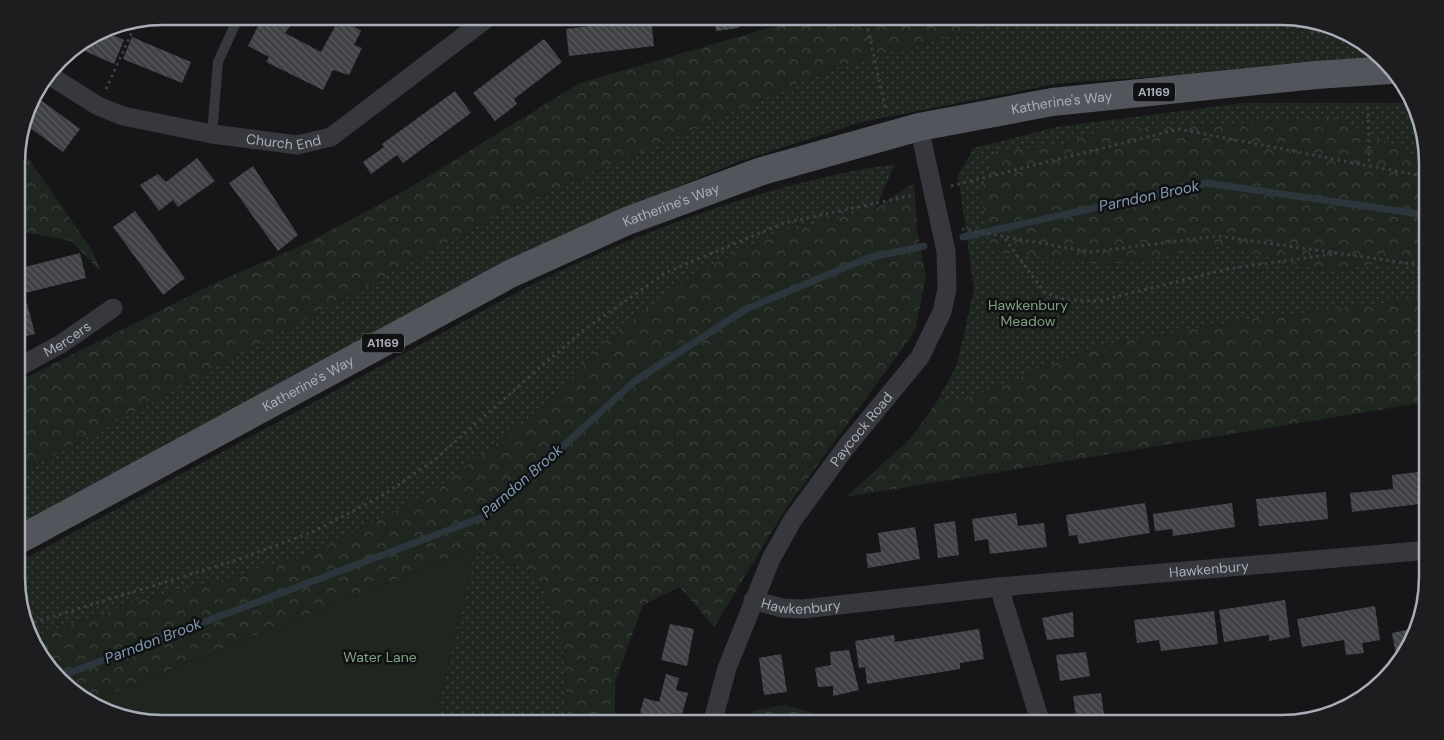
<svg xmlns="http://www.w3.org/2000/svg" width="1444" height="740" viewBox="0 0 1444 740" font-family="'DM Sans',sans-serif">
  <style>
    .grass { fill: url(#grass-dots) }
    .forest { fill: url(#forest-crowns) }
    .garden { fill: #1e261f }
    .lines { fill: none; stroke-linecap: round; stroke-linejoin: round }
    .stream { stroke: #2c353c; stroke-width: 7 }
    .building { fill: url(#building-back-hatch) }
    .path { stroke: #3d3f44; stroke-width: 3; stroke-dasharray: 2.5 4; stroke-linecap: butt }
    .lane { stroke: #37383d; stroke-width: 10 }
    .street { stroke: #37383d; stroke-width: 19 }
    .primary { stroke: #53555c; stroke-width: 28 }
    .labels { text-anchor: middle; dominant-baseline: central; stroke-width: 5; stroke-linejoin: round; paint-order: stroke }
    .shield { fill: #111113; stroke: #7b7e86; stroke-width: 1 }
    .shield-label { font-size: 12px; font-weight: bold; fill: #a8adb8 }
    .street-label { font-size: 14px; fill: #a8adb8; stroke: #111113 }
    .park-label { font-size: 14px; fill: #7fa381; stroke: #111113 }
    .water-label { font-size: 15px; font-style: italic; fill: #7f9bb3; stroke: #111113 }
    .rim { fill: none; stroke: #a8adb8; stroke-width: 2.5 }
  </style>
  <defs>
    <pattern id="grass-dots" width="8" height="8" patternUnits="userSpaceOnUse" patternTransform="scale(1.25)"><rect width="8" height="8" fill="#1e261f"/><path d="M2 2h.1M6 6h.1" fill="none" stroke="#3c433d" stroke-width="1.8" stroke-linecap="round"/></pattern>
    <pattern id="forest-crowns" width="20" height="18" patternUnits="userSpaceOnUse" patternTransform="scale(1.25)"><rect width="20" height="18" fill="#1e261f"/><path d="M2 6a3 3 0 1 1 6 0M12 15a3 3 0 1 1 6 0" fill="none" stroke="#3c433d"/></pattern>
    <pattern id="building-back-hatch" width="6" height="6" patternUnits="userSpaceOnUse" patternTransform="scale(1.25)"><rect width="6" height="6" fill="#404145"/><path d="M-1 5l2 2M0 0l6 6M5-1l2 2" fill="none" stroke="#595a5e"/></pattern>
  </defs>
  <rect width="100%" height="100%" fill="#161618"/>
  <!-- grass -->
  <path class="grass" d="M1196 16H1281L1346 32 1378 59 1302 67 1060 83 862 122 743 160 599 219 17 537V475L509 209 834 68 983 27Z
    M1243 103H1411L1427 144V160L1108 130 1057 147 997 151 1107 265 1224 246 1328 271 1427 257V304L1411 300 1251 319 1098 346 959 402 936 403 957 365 974 289 958 175 974 148 1056 127Z
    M895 164 875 209 773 235 607 339 544 407 436 489 386 516 316 551 243 575 141 600 33 637 18 596 17 563 525 288C641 231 766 183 895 164Z
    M476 547 535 574 561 625 569 724H434Z"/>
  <!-- forest -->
  <path class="forest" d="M781 16H1196L983 27 834 68 509 209 17 475V382L217 282 303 245 406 190 580 83 782 24Z
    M1333 118 1427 160V257L1328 271 1224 246 1107 265 992 251 980 193 997 151 1057 146 1108 130Z
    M19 145 92 250 101 272 71 241 19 231 17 225V153Z
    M914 183 917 230 926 277 915 331 787 507 714 627 680 587 643 605 615 682V724H569L561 625 535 574 476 547 90 702 41 659 33 637 141 600 243 575 316 551 386 516 436 489 544 407 607 339 694 274 773 235 875 209Z
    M1411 300 1427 304V402L846 497 910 439 936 403 959 402 1098 346 1251 319Z
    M784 705 827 717V724H748L753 711Z"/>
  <!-- garden -->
  <path class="garden" d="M476 547 434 724H163L98 708 90 702Z"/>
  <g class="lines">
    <!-- stream -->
    <path class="stream" d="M963 237 1207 183 1427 215
      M61 676 486 516 635 381 746 309 868 258 924 246"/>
  </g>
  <!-- building -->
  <path class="building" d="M263 16H268L290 26 285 33 321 52 338 21 335 16H352L346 21 361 31 354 45 362 48 349 75 333 70 323 90 266 62 269 57 248 46Z
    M714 16H737L739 28 716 31Z
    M651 19 654 46 569 56 566 29Z
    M102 30 124 40 114 64 76 47Z
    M132 37 191 62 182 83 123 59Z
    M544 39 562 62 514 99 517 104 495 121 473 93Z
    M455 91 471 113 403 163 397 155 371 174 363 162 384 147 382 144Z
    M34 95 80 129 63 152 25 124Z
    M197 158 215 181 178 207 173 200 159 211 140 185 158 174 166 182Z
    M253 166 298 235 278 251 229 183Z
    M135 211 185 278 163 295 113 227Z
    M80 253 86 278 17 295V269Z
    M27 303 35 334 17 338V306Z
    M1427 471 1428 497 1420 498V504L1352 512 1350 493 1393 489 1392 475Z
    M1326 492 1328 519 1259 526 1256 499Z
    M1145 503 1150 533 1079 544 1077 535 1069 536 1066 515Z
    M1232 503 1235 527 1173 536 1172 529 1155 531 1153 514Z
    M1016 513 1018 526 1044 523 1047 547 990 554 988 539 975 541 972 519Z
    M955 521 959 555 938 558 934 524Z
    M915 527 920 559 868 568 866 554 881 552 878 533Z
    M1285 600 1290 637 1269 641V635L1224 642 1219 610Z
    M1375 606 1380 640 1362 643 1364 653 1346 655 1344 640 1302 647 1297 619Z
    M1214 611 1218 644 1161 651 1159 640 1137 643 1134 620Z
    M1073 612 1074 637 1047 640 1042 618Z
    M670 624 694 629 687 666 661 660Z
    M1416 628 1412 642 1402 655 1396 656 1392 633Z
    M979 629 984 659 960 663V669L867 684 865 667 859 668 855 641 894 635 895 642Z
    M849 650 859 690 833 696V686L818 687 815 668 831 665 830 652Z
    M1086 652 1090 676 1060 681 1056 655Z
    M781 654 787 692 764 695 759 658Z
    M666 674 679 678 676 690 688 693 682 714 674 713 672 721 640 713 644 698 659 702Z
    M1101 693 1105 721 1077 724 1073 696Z"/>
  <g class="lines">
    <!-- path -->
    <path class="path" d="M865 16 886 111
      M1311 33 1342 30
      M106 89 137 21
      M1368 107 1369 166
      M951 186 1179 129 1427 177
      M962 229 1090 252 1218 236 1427 266
      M1005 239 1045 293 1066 300 1099 301 1228 269 1333 254
      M28 624 234 561 315 531 385 494 433 461 581 332 667 272 784 223 914 195"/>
    <!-- lane -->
    <path class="lane" d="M212 134 218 62 239 16"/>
    <!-- street -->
    <g class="street">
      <path id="s1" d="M49 75 98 106 123 116 212 134 297 145 331 137 490 16"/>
      <path id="s2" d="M17 368 61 344 113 308"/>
      <path d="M999 587 1041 724"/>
      <path id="s3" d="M753 600 782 608 803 609 999 587 1418 551"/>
      <path id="s4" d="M712 724 727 668 771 559 792 521 846 447 920 357 942 312 947 289 946 251 919 127"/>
    </g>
    <!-- primary -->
    <path class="primary" id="s5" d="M17 541 510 274 627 221 762 171 919 127 1052 102 1316 75 1390 70"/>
  </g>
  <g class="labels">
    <!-- shield labels -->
    <g class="shield">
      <rect x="1133" y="82.5" width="42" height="19" rx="4"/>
      <rect x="362" y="333.5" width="42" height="19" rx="4"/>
    </g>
    <g class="shield-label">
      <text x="1154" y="92">A1169</text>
      <text x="383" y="343">A1169</text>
    </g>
    <!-- street labels -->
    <g class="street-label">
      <text stroke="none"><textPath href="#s5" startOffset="1141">Katherine's Way</textPath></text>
      <text stroke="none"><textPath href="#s1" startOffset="248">Church End</textPath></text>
      <text stroke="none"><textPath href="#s5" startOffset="736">Katherine's Way</textPath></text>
      <text stroke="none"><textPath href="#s2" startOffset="58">Mercers</textPath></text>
      <text stroke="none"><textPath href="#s5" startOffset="331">Katherine's Way</textPath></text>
      <text stroke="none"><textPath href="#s4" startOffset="334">Paycock Road</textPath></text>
      <text stroke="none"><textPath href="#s3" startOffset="459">Hawkenbury</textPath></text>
      <text stroke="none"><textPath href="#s3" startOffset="49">Hawkenbury</textPath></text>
    </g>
    <!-- park labels -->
    <g class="park-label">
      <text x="1028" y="305">Hawkenbury<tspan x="1028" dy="16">Meadow</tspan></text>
      <text x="380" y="657">Water Lane</text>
    </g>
    <!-- water labels -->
    <g class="water-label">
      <text transform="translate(1149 196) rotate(-12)">Parndon Brook</text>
      <text transform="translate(522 481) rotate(-41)">Parndon Brook</text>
      <text transform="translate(153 641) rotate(-21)">Parndon Brook</text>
    </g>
  </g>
  <!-- crop -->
  <path d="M0 0H1444V740H0ZM163 25H1281A138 138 0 0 1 1419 163V577A138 138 0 0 1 1281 715H163A138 138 0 0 1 25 577V163A138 138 0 0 1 163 25Z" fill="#1d1d20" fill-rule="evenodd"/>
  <path class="rim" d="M163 25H1281A138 138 0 0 1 1419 163V577A138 138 0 0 1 1281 715H163A138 138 0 0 1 25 577V163A138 138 0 0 1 163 25Z"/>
</svg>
